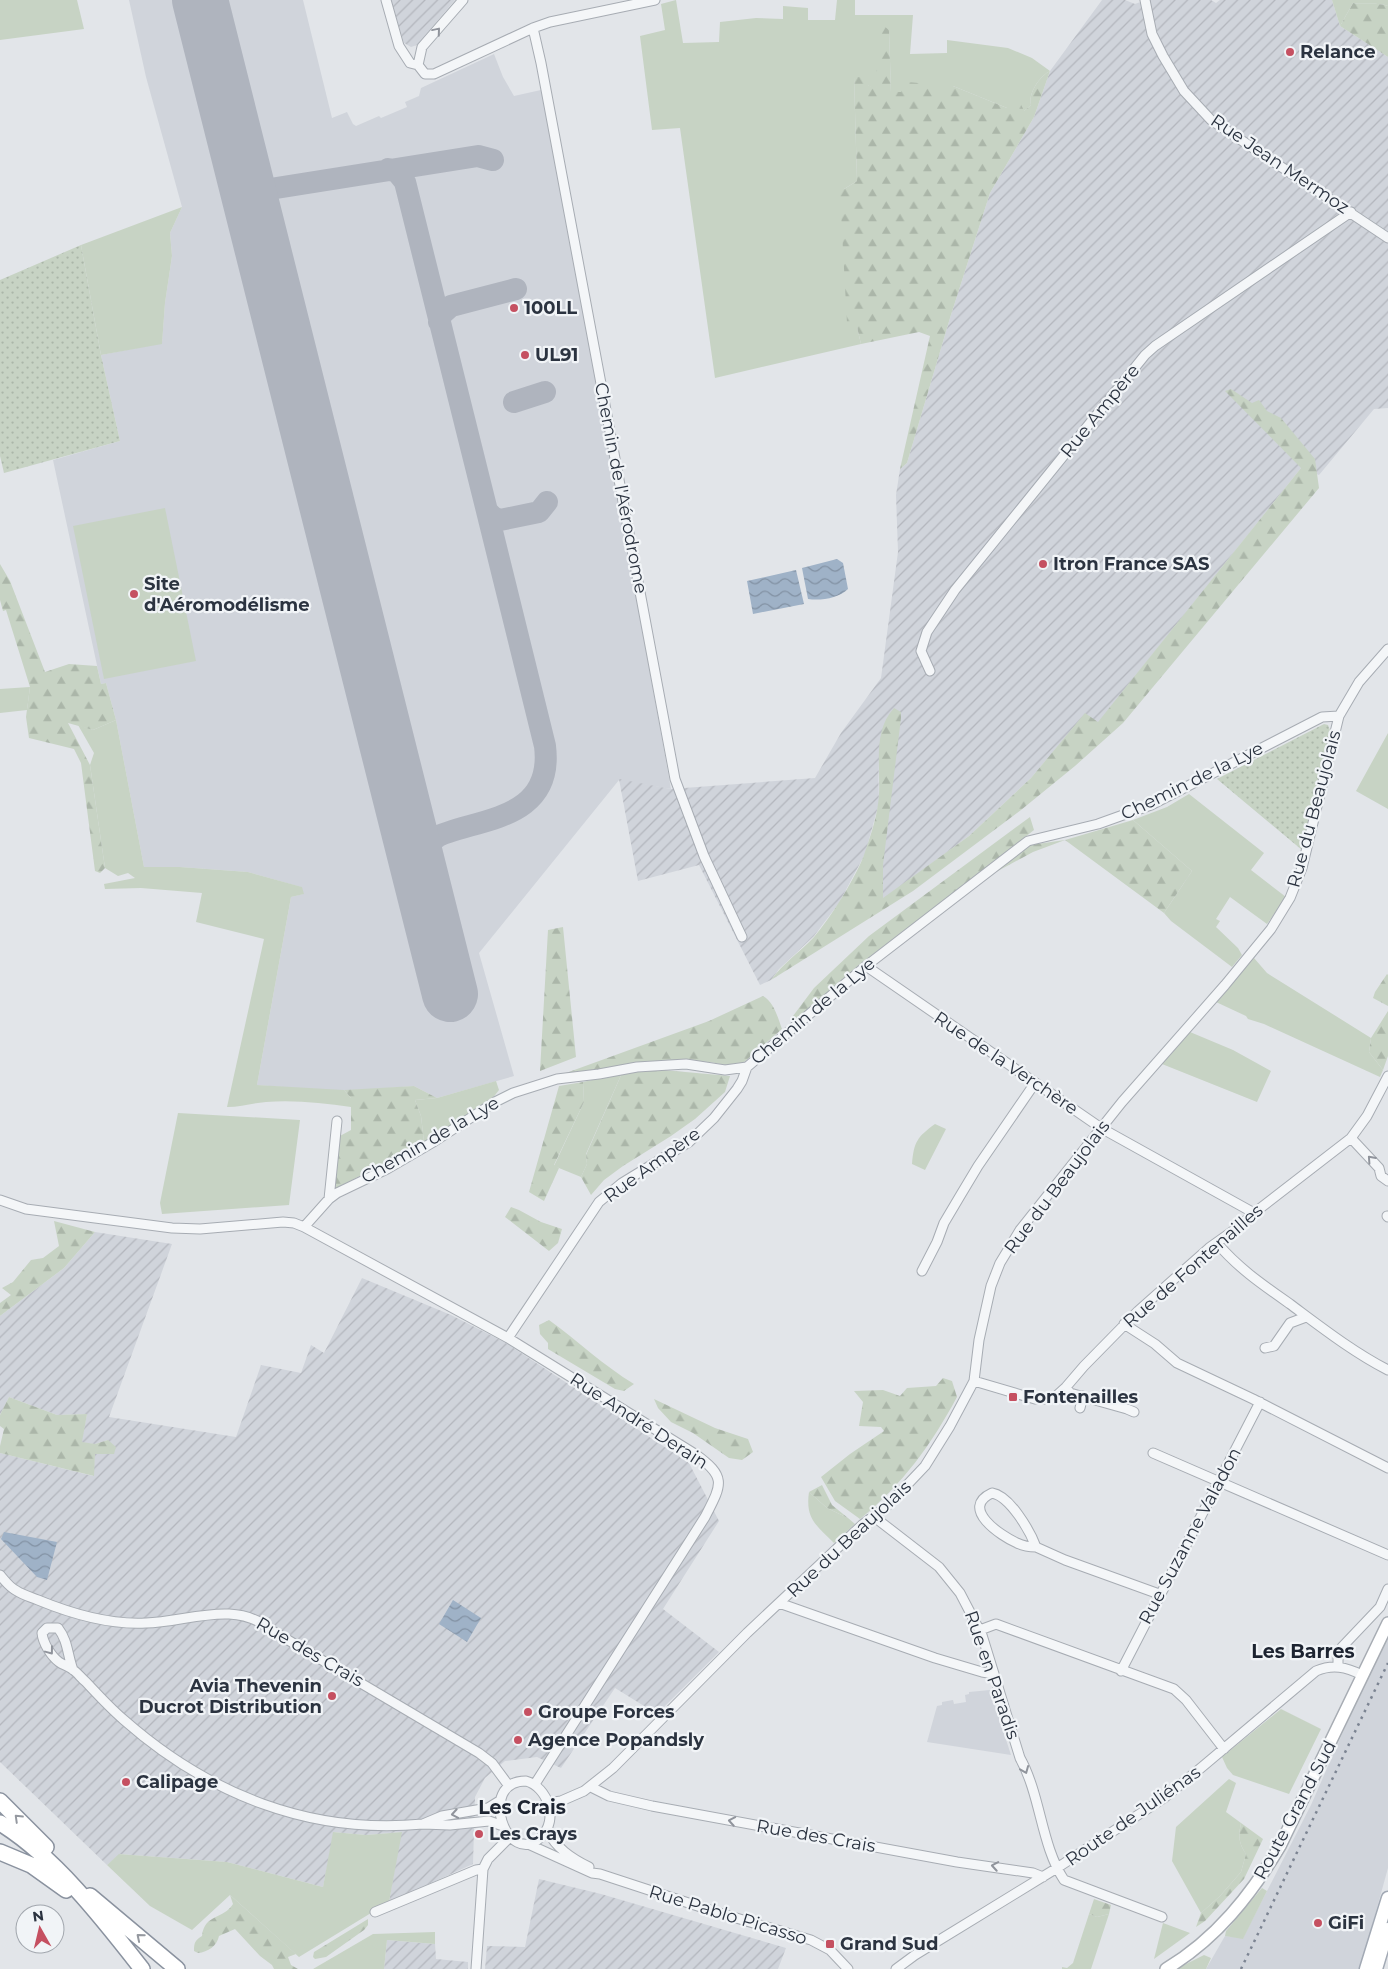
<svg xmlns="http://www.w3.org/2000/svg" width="1388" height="1969" viewBox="0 0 1388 1969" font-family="Montserrat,sans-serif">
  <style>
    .built { fill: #d0d4db }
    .industrial { fill: url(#industrial-furrows) }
    .green { fill: #c7d3c4 }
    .forest { fill: url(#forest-firs) }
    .garden { fill: url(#garden-dots) }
    .water { fill: url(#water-waves) }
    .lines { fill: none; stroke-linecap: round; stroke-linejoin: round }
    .taxiway { stroke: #afb4be; stroke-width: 22 }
    .runway { stroke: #afb4be; stroke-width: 56 }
    .minor-casing { stroke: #a7acb3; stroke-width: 11 }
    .secondary-casing { stroke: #a7acb3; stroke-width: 14 }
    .primary-casing { stroke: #a2a9b4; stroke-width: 15 }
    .motorway-casing { stroke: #8a929f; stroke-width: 18 }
    .minor { stroke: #f4f6f8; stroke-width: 9 }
    .secondary { stroke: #fff; stroke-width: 11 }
    .primary { stroke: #fff; stroke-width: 12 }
    .motorway { stroke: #fff; stroke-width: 15 }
    .rail { stroke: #7c8492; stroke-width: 2.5; stroke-dasharray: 2.5 5; stroke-linecap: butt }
    .oneway { stroke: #90949c }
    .oneway2 { stroke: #9599a0 }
    .poi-dot { fill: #c55061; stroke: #f1f4f7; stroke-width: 2 }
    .labels { text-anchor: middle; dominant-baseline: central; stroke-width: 4.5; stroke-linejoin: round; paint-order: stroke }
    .poi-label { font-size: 18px; font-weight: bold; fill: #2b3340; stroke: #f1f4f7; text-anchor: start }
    .street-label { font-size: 18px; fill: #2b3340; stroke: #f1f4f7 }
    .neighbourhood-label { font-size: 19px; font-weight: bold; fill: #1d2431; stroke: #f1f4f7 }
  </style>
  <defs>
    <pattern id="industrial-furrows" width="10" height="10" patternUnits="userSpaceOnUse" patternTransform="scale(1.25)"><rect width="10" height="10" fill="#d0d4db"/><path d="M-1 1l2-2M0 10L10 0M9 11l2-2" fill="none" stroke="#b3b6bd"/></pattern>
    <pattern id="forest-firs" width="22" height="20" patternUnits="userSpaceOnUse" patternTransform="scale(1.25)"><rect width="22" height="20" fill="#c7d3c4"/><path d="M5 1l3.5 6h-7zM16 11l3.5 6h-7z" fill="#abb6a9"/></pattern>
    <pattern id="garden-dots" width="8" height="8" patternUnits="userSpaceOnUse" patternTransform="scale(1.25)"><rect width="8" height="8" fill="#c7d3c4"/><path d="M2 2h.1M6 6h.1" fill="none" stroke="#abb6a9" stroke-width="1.8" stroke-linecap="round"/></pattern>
    <pattern id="water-waves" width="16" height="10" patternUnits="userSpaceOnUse" patternTransform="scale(1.25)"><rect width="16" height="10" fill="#9fb2c7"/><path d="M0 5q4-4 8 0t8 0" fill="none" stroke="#8291a3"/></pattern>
  </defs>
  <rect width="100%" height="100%" fill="#e2e5e9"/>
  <!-- built -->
  <path class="built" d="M129 0H303L332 118 347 112 353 124 356 126 379 116 381 118 407 107 405 102 419 96 421 88 494 54 503 77 514 96 541 90 586 319 671 789 619 780 479 953 514 1076 437 1098 414 1086 375 1089 333 1091 257 1085 291 897 303 894 301 887 248 872 180 867H144L116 720 106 683 101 684 53 460 120 441 101 355 162 343 165 303 172 256 170 233 182 207 146 77Z
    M1388 1636V1868L1360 1969H1206L1225 1936 1243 1938 1311 1805 1350 1716Z
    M990 1690 1011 1755 927 1742 937 1706 942 1705V1702L953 1700 954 1704 966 1702 965 1695 969 1694V1692Z"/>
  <!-- industrial -->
  <path class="industrial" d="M391 0H455L417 45 411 47 404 43Z
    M1102 0H1125L1135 4 1146 0H1211L1216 3 1220 0H1332L1340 26 1388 57V408L1374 409 1319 475 1301 468 1098 723 1085 714 1031 778 969 836 883 899V865L878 759 879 803 865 854 839 903 814 936 779 969 771 980 760 985 699 865 638 881 619 779 671 789 815 778 841 733 881 678 898 552 896 495 900 469 907 463 950 318 990 193 1034 117 1050 71Z
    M95 1232 172 1244 109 1417 236 1437 261 1365 301 1373 311 1345 324 1353 362 1278 451 1315 504 1342 689 1463 719 1521 663 1609 719 1652 657 1714 615 1688 561 1768 537 1757 505 1761 485 1778 475 1797 473 1864 389 1902 401 1832 366 1835 334 1832 323 1887 227 1862 120 1854 107 1865 0 1762V1453L93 1476 95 1454 108 1440 95 1444 81 1443 87 1414 57 1415 9 1397 0 1415V1316L64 1268Z
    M539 1879 601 1894 786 1948 778 1969H485L487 1946 525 1947Z
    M387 1940 435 1944 436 1959 468 1962V1969H384Z"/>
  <!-- green -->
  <path class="green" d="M0 0H77L84 29 0 40Z
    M676 0 683 43 719 42 720 22 756 18 783 19V6L808 8V20H835L837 0H855V15H913L910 54 947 53V40L1008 48 1032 58 1050 71C1040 76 1028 93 1031 105L1023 112 1007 108 953 86 902 92H891L889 30 876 90 854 77 857 181 844 189 857 327 861 344 715 378 680 128 652 130 640 36 665 30 661 4Z
    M1332 0H1388V6C1378 2 1364 5 1353 3L1340 26Z
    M182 207 170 233 172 256 165 303 162 344 101 355 81 245Z
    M165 508 196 661 104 679 73 526Z
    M30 687 27 710 0 713V689Z
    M116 720 144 867H180L248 872 302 887 304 894 291 897 257 1085 344 1090 351 1098V1107C323 1103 295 1100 266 1102 252 1103 241 1107 227 1107L264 939 196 922 202 893 141 888 105 889 104 884 135 878 128 873 118 876 105 868 90 765 94 753 78 725 93 730Z
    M1388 733V809L1356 791Z
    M1189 794 1264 853 1251 870 1286 897 1267 924 1230 897 1216 919 1220 921 1216 927 1238 948 1242 955 1232 967 1171 921 1164 913 1192 871 1133 820 1167 807Z
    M1254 958 1267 973 1371 1038 1369 1052 1383 1070 1380 1077 1264 1024 1248 1019 1246 1016 1216 1002Z
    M1190 1032 1233 1050 1271 1071 1257 1102 1162 1064Z
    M622 1073 586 1154 587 1164 581 1177 554 1166 584 1102 583 1082Z
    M496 1081 499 1090 492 1099 424 1142 421 1116 415 1100 437 1098Z
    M178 1113 300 1120 289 1205 162 1214 160 1203Z
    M935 1124 946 1129 925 1170 912 1164C914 1142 917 1137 935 1124Z
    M809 1492 827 1508 848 1518 855 1524 834 1543C817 1526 805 1519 809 1492Z
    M1281 1709 1321 1729 1289 1794 1233 1775 1227 1768 1222 1757Z
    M1229 1779 1236 1783 1226 1812 1241 1823C1238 1837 1239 1843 1246 1854L1241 1872 1220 1896 1201 1913 1172 1861 1176 1827Z
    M333 1832 366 1835 402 1832 389 1902 299 1957 230 1895 192 1930 150 1906 107 1865 119 1854 227 1862 323 1887Z
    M1262 1888 1267 1891 1243 1939 1225 1936 1226 1931Z
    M1089 1914 1097 1917 1109 1914 1091 1969H1062V1967L1067 1968 1073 1963Z
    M1163 1923 1190 1933 1154 1959Z
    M435 1932V1944L387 1940 384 1969H313L373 1934Z
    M1204 1955 1211 1958 1206 1969H1176Z"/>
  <!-- forest -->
  <path class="forest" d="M1353 3C1364 5 1378 2 1388 6V57L1340 26Z
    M884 26 889 30 891 92H901L907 82 953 86 1007 108 1009 98 1020 102 1024 111 1031 105C1028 93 1040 76 1050 71L1034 117 990 193 950 318 907 463 900 469 930 336 919 332 861 344 857 327 847 323 840 195 844 189 857 181 854 77H864L868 85 876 89 878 29Z
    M1231 389 1252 403 1259 400 1267 411 1281 418 1315 459 1319 488 1123 723 1075 766 1021 810 913 891 771 980C783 963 800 952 814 937 830 919 858 874 865 852 870 837 876 820 878 804 883 773 870 734 894 708L901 712V718L883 865V898L969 836 1031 778 1085 713 1098 722 1301 468 1225 391Z
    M0 564 10 581 45 672 69 664 97 666 101 684 106 683 116 720 93 730 68 723 90 765 105 868 100 873 95 871 81 763 74 749 29 738 26 717 30 687 6 610 3 611 0 600Z
    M1030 817 1034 830 794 1020H790L814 988 869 936Z
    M1133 820 1192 871 1164 913 1065 840 1033 852 996 872 1013 856 1030 845 1065 840Z
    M563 927 576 1057 540 1071 548 930Z
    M1387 974 1388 975V1006L1373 998 1375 992Z
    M763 996C774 1002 778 1018 782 1029L743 1063 731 1066 710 1062 668 1060 630 1065 601 1071 566 1073 709 1021Z
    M1388 1011V1056L1383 1070 1369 1052 1371 1038Z
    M663 1070 730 1076 725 1092 695 1119 671 1136 623 1166 604 1180 591 1195 581 1177 587 1164 586 1155 622 1073Z
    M583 1082 584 1102 554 1165 559 1168 544 1201 529 1192 559 1086Z
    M414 1086 437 1098 415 1100 421 1116 424 1142 335 1189 338 1137 351 1130V1098L344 1090Z
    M511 1207 519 1210 541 1222 562 1229 558 1243 549 1251 505 1217Z
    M54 1221 95 1232 64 1268 0 1316V1303L11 1295 2 1288 13 1282 31 1260 43 1258 59 1246Z
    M549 1320C578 1341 604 1366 634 1384L624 1391 615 1389 548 1349V1343L540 1334 539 1325Z
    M943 1378 952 1381 957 1397C931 1445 903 1484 860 1519L835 1501 821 1477 850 1454 884 1431 881 1427 859 1426 863 1402 854 1391 883 1390 900 1396 907 1388 936 1386Z
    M9 1397 57 1415 87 1414 82 1442 95 1444 108 1440 116 1447 114 1454H95L94 1476 0 1453V1446L4 1429 0 1426V1415Z
    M654 1399 715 1428 748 1439 753 1452 742 1460 729 1458 693 1433 671 1422 658 1408Z
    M822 1485 832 1505 848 1518 827 1508 809 1492Z
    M1241 1823 1263 1839 1244 1879 1205 1921 1196 1927 1201 1913 1220 1896 1241 1872 1246 1854C1239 1843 1238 1837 1241 1823Z
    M230 1895 296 1954 288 1957 291 1965 298 1969H274L272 1965 260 1956 235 1929 219 1936C217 1946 208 1952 198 1953L194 1951C194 1943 195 1940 202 1936 204 1914 224 1919 233 1904Z
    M1094 1899 1111 1905 1109 1914 1097 1917 1089 1914Z
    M368 1919V1925L364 1930 326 1957 315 1959 313 1957 314 1952Z"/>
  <!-- garden -->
  <path class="garden" d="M81 245 101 355 120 441 4 473 0 456V280Z
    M1324 724 1328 725 1331 733 1302 850 1217 779Z"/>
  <!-- water -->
  <path class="water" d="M837 559 843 563 848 589C839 598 821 601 808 599L802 568Z
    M796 570 804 604 753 614 747 581Z
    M4 1532 57 1542 47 1580 37 1577 1 1539Z
    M453 1600 481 1618 467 1642 439 1624Z"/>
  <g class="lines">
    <!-- taxiway -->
    <path class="taxiway" d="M388 169 397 172 405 182 487 511 493 517 500 520 539 512 547 502
      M244 178 253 188 270 189
      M251 206C253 196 261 192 270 189L478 156 493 160
      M439 322 442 314 451 306 516 289
      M514 402 545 392
      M407 827 421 837 436 838
      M416 860C424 810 557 843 545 746L487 511"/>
    <!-- runway -->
    <path class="runway" d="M200 0 450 994"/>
    <!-- minor casing -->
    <g class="minor-casing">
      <path id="minor" d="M386 0 399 46 410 63 418 65 425 74H434L533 28 550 22 655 0
        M1145 0 1152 34 1163 56 1184 91 1211 120 1388 238
        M533 28 541 63 675 779 704 856 742 937
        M418 65 422 47 463 0
        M930 671 921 651 927 632 955 590 1145 355 1155 346 1351 212
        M866 966 1101 1128 1254 1213
        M1351 1138 1379 1168 1381 1176 1388 1181
        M329 1199 337 1121
        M0 1200 26 1209 172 1228 200 1229 283 1222 294 1223 304 1227 329 1199 337 1193 387 1169 435 1141 495 1102 513 1093 557 1079 599 1074 637 1067 686 1064 725 1070 747 1067 866 966 1028 841 1098 824 1151 805 1322 717 1339 716
        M1387 1216 1388 1217
        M304 1227 508 1338 695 1454C727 1477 722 1484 705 1517L535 1784
        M1217 1243C1238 1268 1263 1285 1290 1304 1321 1327 1353 1352 1388 1370
        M922 1271 937 1242 944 1223 960 1196 978 1166 1035 1083
        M1124 1324 1155 1344 1177 1363 1253 1399 1388 1468
        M508 1338 599 1202 622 1183 689 1142 714 1118 737 1089 742 1081 747 1067
        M1265 1348 1274 1346 1290 1323 1306 1317
        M974 1381 1035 1399H1049L1055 1397 1066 1387 1084 1366 1138 1311 1209 1248 1240 1226 1254 1213 1351 1138 1367 1116 1388 1076
        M1066 1387 1070 1393 1127 1409 1134 1412
        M1080 1408 1083 1396
        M1153 1453 1388 1555
        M992 1493C1010 1496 1030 1531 1036 1547 1030 1547 1023 1546 1017 1543 1001 1536 959 1508 992 1493Z
        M873 1516 939 1567 960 1593 982 1635 1020 1758C1041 1796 1041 1845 1064 1880L1162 1917
        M1036 1547 1065 1560 1159 1594
        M0 1575C5 1581 10 1588 17 1591 23 1595 31 1597 38 1600 72 1614 109 1625 146 1623 188 1622 235 1599 271 1630L479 1753 492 1763 509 1786
        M779 1603 935 1658 982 1672 994 1674
        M980 1630 996 1624 1174 1689 1186 1700 1224 1749
        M1338 1667V1655L1342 1647 1380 1607 1388 1589
        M73 1670C67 1653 68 1641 58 1628H47L42 1633C43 1643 51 1656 59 1662 63 1665 68 1666 72 1669 77 1672 81 1678 86 1682 98 1695 110 1708 124 1720 208 1794 310 1835 423 1824
        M1121 1671 1260 1402
        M526 1781C548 1787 559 1820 541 1837 507 1870 476 1781 526 1781Z
        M591 1787 609 1796 652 1806 957 1862 1033 1873 1043 1877
        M501 1800 488 1808 442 1816 423 1824 450 1825 489 1821 503 1826
        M548 1803 561 1801 584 1791 613 1768 747 1633 862 1525 887 1506 925 1466 950 1426 974 1381 979 1340 991 1286 1000 1263 1020 1230 1122 1102 1225 985 1271 929 1290 898 1302 868 1339 716 1359 682 1388 649
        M547 1830C556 1848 571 1858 589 1867
        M528 1844 592 1873 600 1874 716 1912 811 1940 830 1950 848 1969
        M375 1912 476 1870 483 1869
        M476 1969 483 1869 488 1859 510 1837
        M896 1969 915 1955 1057 1868 1164 1798 1202 1767 1316 1671C1333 1664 1346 1667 1362 1675"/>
    </g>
    <!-- secondary casing -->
    <g class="secondary-casing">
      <path id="secondary" d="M1166 1969C1216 1939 1251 1895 1280 1846L1388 1623"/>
    </g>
    <!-- primary casing -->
    <g class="primary-casing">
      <path id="primary" d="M1366 1969 1388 1898
        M1376 1969 1388 1929"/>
    </g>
    <!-- motorway casing -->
    <g class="motorway-casing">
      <path id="motorway" d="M0 1801 46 1847
        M0 1823C54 1856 103 1919 142 1969
        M0 1852 31 1865 66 1890
        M90 1896 177 1969"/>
    </g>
    <!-- minor -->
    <use href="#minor" class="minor"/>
    <!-- secondary -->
    <use href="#secondary" class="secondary"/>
    <!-- primary -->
    <use href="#primary" class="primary"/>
    <!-- motorway -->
    <use href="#motorway" class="motorway"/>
    <!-- rail -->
    <path class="rail" d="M1241 1969 1388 1663"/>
  </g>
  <!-- one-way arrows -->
  <defs><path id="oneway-chevron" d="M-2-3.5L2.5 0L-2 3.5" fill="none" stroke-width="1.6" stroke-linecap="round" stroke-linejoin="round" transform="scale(1.25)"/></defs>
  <g class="oneway">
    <use href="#oneway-chevron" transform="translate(437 31) rotate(-50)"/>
    <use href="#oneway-chevron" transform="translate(1371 1159) rotate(-132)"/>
    <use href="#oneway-chevron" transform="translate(50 1651) rotate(53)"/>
    <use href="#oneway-chevron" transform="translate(1025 1770) rotate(68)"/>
    <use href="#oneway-chevron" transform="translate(455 1814) rotate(170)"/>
    <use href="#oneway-chevron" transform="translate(732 1821) rotate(-170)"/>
    <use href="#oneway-chevron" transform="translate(995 1866) rotate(-170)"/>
  </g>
  <g class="oneway2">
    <use href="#oneway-chevron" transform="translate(18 1818) rotate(-136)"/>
    <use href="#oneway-chevron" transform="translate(140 1937) rotate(-140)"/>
  </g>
  <!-- markers -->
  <g class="poi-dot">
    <circle cx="1290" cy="52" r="5"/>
    <circle cx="514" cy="308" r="5"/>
    <circle cx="525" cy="355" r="5"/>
    <circle cx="1043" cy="564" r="5"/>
    <circle cx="134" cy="594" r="5"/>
    <rect x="1008" y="1392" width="10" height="10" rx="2.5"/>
    <circle cx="332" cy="1696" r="5"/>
    <circle cx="528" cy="1712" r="5"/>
    <circle cx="518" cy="1740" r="5"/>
    <circle cx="126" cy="1782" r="5"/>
    <circle cx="479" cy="1834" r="5"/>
    <circle cx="1318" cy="1923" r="5"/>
    <rect x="825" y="1939" width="10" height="10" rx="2.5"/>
  </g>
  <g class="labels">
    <!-- poi labels -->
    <g class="poi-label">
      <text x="1300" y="52">Relance</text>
      <text x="524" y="308">100LL</text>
      <text x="535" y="355">UL91</text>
      <text x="1053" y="564">Itron France SAS</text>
      <text x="144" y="584">Site<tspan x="144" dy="21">d'Aéromodélisme</tspan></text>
      <text x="1023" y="1397">Fontenailles</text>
      <text x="322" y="1686" text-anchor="end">Avia Thevenin<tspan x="322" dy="21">Ducrot Distribution</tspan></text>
      <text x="538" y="1712">Groupe Forces</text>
      <text x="528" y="1740">Agence Popandsly</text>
      <text x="136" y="1782">Calipage</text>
      <text x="489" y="1834">Les Crays</text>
      <text x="1328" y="1923">GiFi</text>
      <text x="840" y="1944">Grand Sud</text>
    </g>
    <!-- street labels -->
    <g class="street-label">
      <text transform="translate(1280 164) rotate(34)">Rue Jean Mermoz</text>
      <text transform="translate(1100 411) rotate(-51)">Rue Ampère</text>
      <text transform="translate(621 488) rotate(79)">Chemin de l'Aérodrome</text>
      <text transform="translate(1192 781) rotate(-26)">Chemin de la Lye</text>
      <text transform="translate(1314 809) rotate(-75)">Rue du Beaujolais</text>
      <text transform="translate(813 1011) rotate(-40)">Chemin de la Lye</text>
      <text transform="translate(1006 1063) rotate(34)">Rue de la Verchère</text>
      <text transform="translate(430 1140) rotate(-30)">Chemin de la Lye</text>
      <text transform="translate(652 1165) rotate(-36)">Rue Ampère</text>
      <text transform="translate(1057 1187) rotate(-53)">Rue du Beaujolais</text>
      <text transform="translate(1193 1266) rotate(-41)">Rue de Fontenailles</text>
      <text transform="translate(639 1421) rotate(33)">Rue André Derain</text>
      <text transform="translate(1190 1536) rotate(-62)">Rue Suzanne Valadon</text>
      <text transform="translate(849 1539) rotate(-43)">Rue du Beaujolais</text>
      <text transform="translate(310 1652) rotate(30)">Rue des Crais</text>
      <text transform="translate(992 1675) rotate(71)">Rue en Paradis</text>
      <text transform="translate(1295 1810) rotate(-62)">Route Grand Sud</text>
      <text transform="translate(1133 1816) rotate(-35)">Route de Juliénas</text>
      <text transform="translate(816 1836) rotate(10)">Rue des Crais</text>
      <text transform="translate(728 1915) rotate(17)">Rue Pablo Picasso</text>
    </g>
    <!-- neighbourhood labels -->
    <g class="neighbourhood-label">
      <text x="1303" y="1651">Les Barres</text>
      <text x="522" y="1807">Les Crais</text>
    </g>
  </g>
  <!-- north arrow -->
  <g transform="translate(40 1929) rotate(352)"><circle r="24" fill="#f1f4f7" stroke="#a2a7ae"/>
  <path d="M0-4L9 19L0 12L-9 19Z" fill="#c55061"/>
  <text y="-8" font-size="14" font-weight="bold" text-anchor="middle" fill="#2b3340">N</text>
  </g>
</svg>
